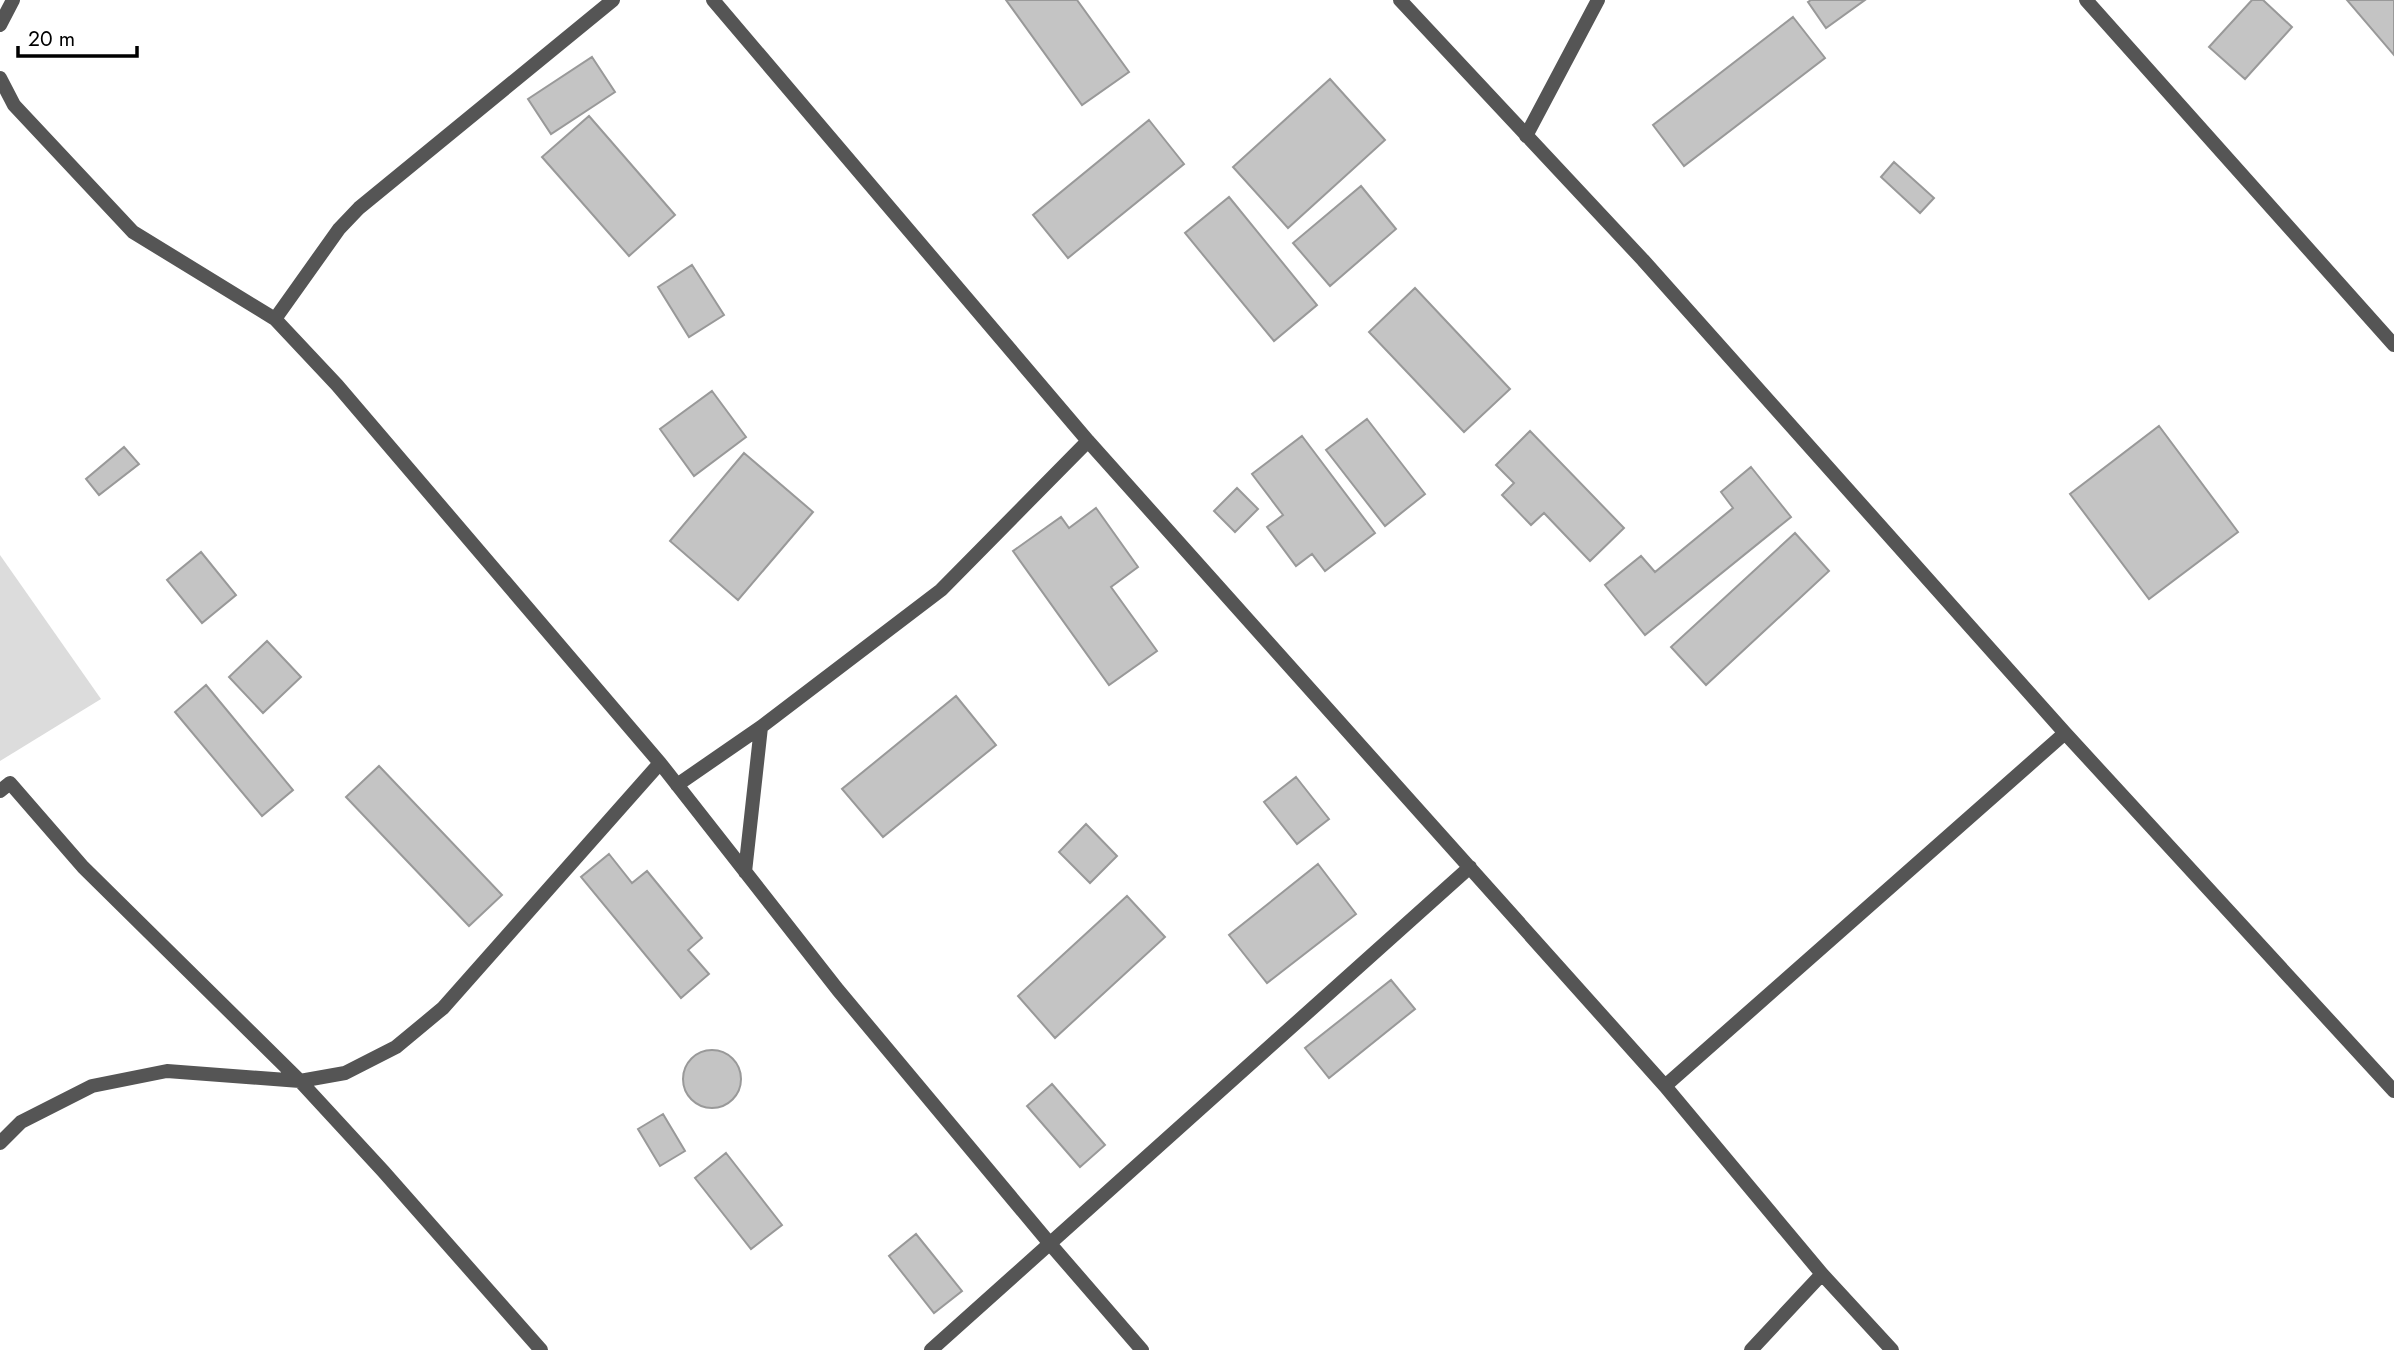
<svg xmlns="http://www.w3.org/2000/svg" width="2394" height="1350" viewBox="0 0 2394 1350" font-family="Jost,sans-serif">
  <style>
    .green { fill: #dcdcdc }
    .building { fill: #c4c4c4; stroke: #999; stroke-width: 2 }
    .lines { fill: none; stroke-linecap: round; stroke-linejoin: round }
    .street { stroke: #555; stroke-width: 14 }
  </style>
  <rect width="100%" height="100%" fill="#fff"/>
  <!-- green -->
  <path class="green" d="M0 555 101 699 0 761Z"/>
  <!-- building -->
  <path class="building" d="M1006 0H1077L1129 72 1082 105Z
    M1811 0H1865L1826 28 1808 2Z
    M2252 0H2263L2292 27 2245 79 2209 47Z
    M2347 0H2394V55Z
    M1793 17 1825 58 1684 166 1653 125Z
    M592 57 615 92 551 134 528 99Z
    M1330 79 1385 140 1288 228 1233 167Z
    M589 116 675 215 629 256 542 157Z
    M1149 120 1184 164 1068 258 1033 215Z
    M1894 162 1934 198 1920 213 1881 177Z
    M1361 186 1396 229 1330 286 1293 243Z
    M1229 197 1317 305 1274 341 1185 233Z
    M692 265 724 315 689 337 658 287Z
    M1415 288 1510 389 1464 432 1369 332Z
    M712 391 746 437 694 476 660 429Z
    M1367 419 1425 494 1385 526 1326 450Z
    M2159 426 2238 532 2149 599 2070 494Z
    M1530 431 1624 528 1590 561 1544 513 1531 525 1502 495 1514 483 1496 465Z
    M1302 436 1375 533 1325 571 1312 554 1296 566 1267 527 1283 515 1252 474Z
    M124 447 139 464 99 495 86 479Z
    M744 453 813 512 738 600 670 541Z
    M1751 467 1791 517 1645 635 1605 585 1641 556 1655 572 1733 508 1721 492Z
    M1237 488 1258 509 1235 532 1214 511Z
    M1096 508 1138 567 1111 587 1157 651 1109 685 1013 551 1061 517 1069 528Z
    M1795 533 1829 571 1706 685 1671 647Z
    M201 552 236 595 202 623 167 580Z
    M267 641 301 677 263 713 229 677Z
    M206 685 293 790 262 816 175 712Z
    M956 696 996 745 883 837 842 789Z
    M379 766 502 895 469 926 346 797Z
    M1296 777 1329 819 1297 844 1264 802Z
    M1086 824 1117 856 1090 883 1059 852Z
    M609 854 632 883 647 871 702 938 688 950 709 974 681 998 581 877Z
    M1318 864 1356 914 1267 983 1229 935Z
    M1127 896 1165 937 1055 1038 1018 996Z
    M1391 980 1415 1009 1329 1078 1305 1048Z
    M683 1079a29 29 0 1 1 58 0a29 29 0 1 1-58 0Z
    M1052 1084 1105 1145 1080 1167 1027 1106Z
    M663 1114 685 1151 660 1166 638 1129Z
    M726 1153 782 1225 751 1249 695 1178Z
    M916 1234 962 1291 934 1313 889 1256Z"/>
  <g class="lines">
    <!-- street -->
    <path class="street" d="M613 0 359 208 339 229 275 319 337 385 660 763 838 990 1051 1245 1142 1350
      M713 0 1088 441 1665 1086 1822 1274 1892 1350
      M1400 0 1643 260 2065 733 2394 1091
      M2086 0 2394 345
      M0 25 13 0
      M0 78 14 105 133 232 275 319
      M1526 136 1598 0
      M677 785 761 727 941 590 1088 441
      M0 791 10 783 83 867 300 1081 383 1171 541 1350
      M745 872 761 727
      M1665 1086 2065 733
      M0 1143 21 1122 92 1086 167 1071 300 1081 345 1073 396 1047 443 1008 660 763
      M931 1350 1470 867
      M1751 1350 1822 1274"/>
  </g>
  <!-- scale -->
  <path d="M18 46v10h119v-10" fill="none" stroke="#000000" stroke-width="3.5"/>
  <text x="28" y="46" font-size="21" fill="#000000" stroke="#ffffff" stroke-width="5" paint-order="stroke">20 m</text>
</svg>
